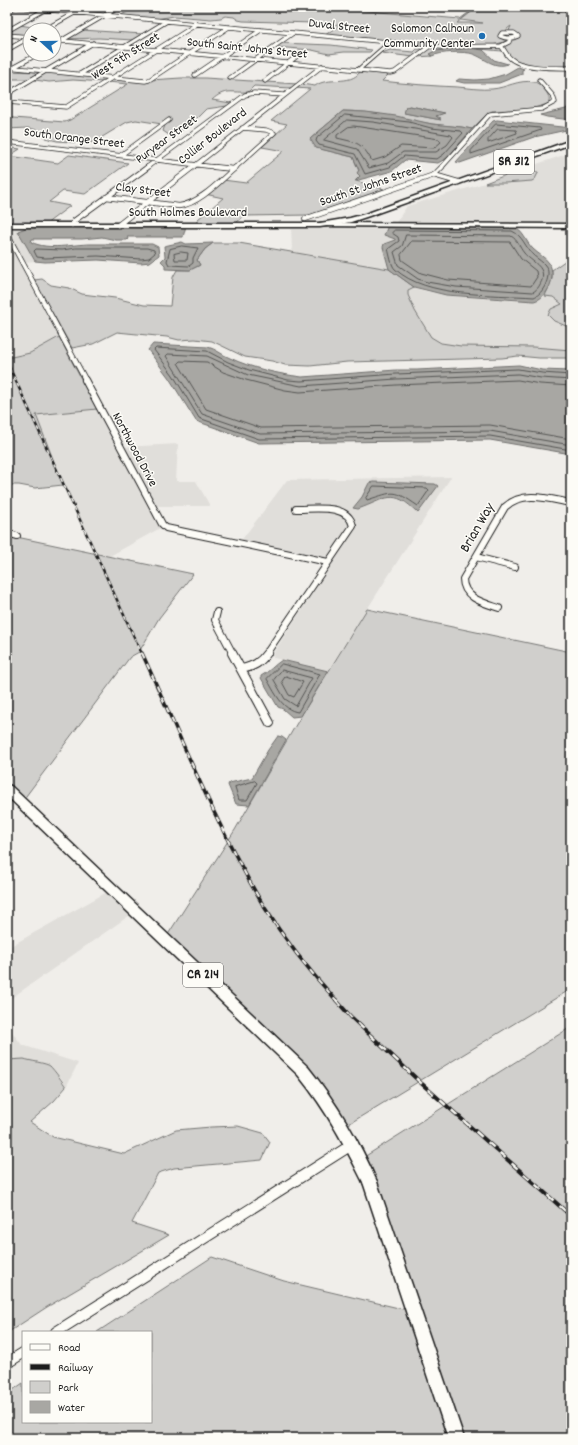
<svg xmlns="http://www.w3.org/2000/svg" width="578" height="1445" viewBox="0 0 578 1445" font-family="Dekko,sans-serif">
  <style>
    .built { fill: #e0deda; fill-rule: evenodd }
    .green { fill: #d0cfcc; stroke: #767674; fill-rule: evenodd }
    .water { fill: #a8a7a3; stroke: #706f6d }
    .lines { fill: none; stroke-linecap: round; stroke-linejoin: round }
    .shore { stroke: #545452; stroke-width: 1 }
    .street-far4-casing { stroke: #1c1c1c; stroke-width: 5 }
    .street-far3-casing { stroke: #1c1c1c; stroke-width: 6 }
    .street-far2-casing { stroke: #1c1c1c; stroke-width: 8 }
    .street-far1-casing { stroke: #1c1c1c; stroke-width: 10 }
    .street-casing { stroke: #1c1c1c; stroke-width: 12 }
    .secondary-casing { stroke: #1c1c1c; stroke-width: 3 }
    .primary-casing { stroke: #1c1c1c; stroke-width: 3 }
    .street-far4 { stroke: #fdfcf7; stroke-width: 3.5 }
    .street-far3 { stroke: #fdfcf7; stroke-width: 4.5 }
    .street-far2 { stroke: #fdfcf7; stroke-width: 6 }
    .street-far1 { stroke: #fdfcf7; stroke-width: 8 }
    .street { stroke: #fdfcf7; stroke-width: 10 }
    .secondary { fill: #fdfcf7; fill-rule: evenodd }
    .primary { fill: #fdfcf7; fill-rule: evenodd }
    .rail-far2-casing { stroke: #1c1c1c; stroke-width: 2.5 }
    .rail-far1-casing { stroke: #1c1c1c; stroke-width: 3.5 }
    .rail-casing { stroke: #1c1c1c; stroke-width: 4 }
    .rail-far2 { stroke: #fdfcf7; stroke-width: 1.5; stroke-dasharray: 4; stroke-linecap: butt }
    .rail-far1 { stroke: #fdfcf7; stroke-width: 2; stroke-dasharray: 6; stroke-linecap: butt }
    .rail { stroke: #fdfcf7; stroke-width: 2.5; stroke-dasharray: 8; stroke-linecap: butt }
    .poi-dot { fill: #1f6fb2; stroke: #fdfcf7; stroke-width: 1.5 }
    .labels { text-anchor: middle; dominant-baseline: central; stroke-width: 3; stroke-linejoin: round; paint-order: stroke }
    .far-street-label { font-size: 13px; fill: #1c1c1c; stroke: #fdfcf7 }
    .far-poi-label { font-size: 13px; fill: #1c1c1c; stroke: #fdfcf7; text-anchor: end }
    .shield { fill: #fdfcf7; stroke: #605f5e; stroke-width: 1 }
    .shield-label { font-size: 14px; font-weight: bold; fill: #1c1c1c }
    .street-label { font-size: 15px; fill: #1c1c1c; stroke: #fdfcf7 }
  </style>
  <rect width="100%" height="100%" fill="#f0eeea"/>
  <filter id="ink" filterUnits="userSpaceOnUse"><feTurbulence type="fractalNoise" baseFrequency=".025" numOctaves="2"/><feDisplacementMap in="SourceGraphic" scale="8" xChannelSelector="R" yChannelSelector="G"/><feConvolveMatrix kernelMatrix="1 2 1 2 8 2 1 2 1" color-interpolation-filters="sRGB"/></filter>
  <g filter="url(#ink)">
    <!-- built -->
    <path class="built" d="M567 154 571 155V226L395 224 407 206 485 183H505L532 181 538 172 519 170Z
      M291 225 388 226 392 238 395 239 393 242 385 244 383 247 389 269 292 253Z
      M7 226H23L26 228 19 232 35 261 25 262 9 233Z
      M7 239 59 337 29 353 7 358Z
      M414 287 425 291 455 296 521 301H534L545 296 553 297 563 304 551 309 554 321 571 328V350L533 347 461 346 441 343 431 337 415 311 408 295V290Z
      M97 409 149 507 159 524 162 527 108 557 96 554 63 485 36 415Z
      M178 444 176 481H196L210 506H155L123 447Z
      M451 477 328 671 274 658 272 655 356 527V522L352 515 333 508H293L294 511H332L340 513 350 522V526L326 560 240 542 287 480ZM373 482 435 484 437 486 418 512 398 498 392 496 358 509 354 508 362 497 369 483Z
      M109 891 133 913 7 1001V948Z
      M7 1026 22 1045 78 1063 66 1087 62 1079 49 1065 7 1060Z"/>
    <!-- green -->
    <path class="green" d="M135 7 350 8 356 10 460 19 476 7 457 23H483L461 20 478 7H525L571 12V68L532 65 513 61 503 47 510 40 518 36 508 33 511 26 507 29 506 32 498 35 508 39C495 56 352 38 325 35L340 25 314 23 243 21 238 20 234 17 225 16 221 18 211 19 174 16 156 19 120 16Z
      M20 25 44 29 30 30V36L7 34V32Z
      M82 30 143 34 133 40 99 38 66 39Z
      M280 43 331 45 372 50 370 52H344L329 54 312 50 275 47Z
      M501 46 504 51C480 50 451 43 430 56H432L417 57 431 47Z
      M417 49H423L413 57 382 53 390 50 414 52Z
      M7 71 43 72 31 79H7Z
      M47 72 110 78 104 82 73 80 49 82 35 80Z
      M360 72 390 73 382 81C407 84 433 86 458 87 469 88 481 90 492 89 506 88 519 79 534 82 541 83 553 97 548 104L530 109 492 111 486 115 472 129C458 126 445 126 432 124 402 119 374 111 343 111L310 139 317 148 353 157 361 176 356 181 384 189 309 215 244 216 236 223H196L198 219 223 198 205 194 223 180 246 183 284 151 262 147 287 124 271 121 310 89 295 88 301 84 315 86C328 76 350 86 360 72ZM410 106 444 113 435 116 441 118 436 119 405 113 406 107Z
      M113 78 150 80 181 78H205L297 84 291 88 254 86 248 92C232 93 225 88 212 100L231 103 227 106 206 109 192 123 174 135H169L163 131 165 125 171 120 168 119 162 124 136 120 127 122 94 142 85 143 57 141 45 138 42 131 28 128 7 129V115L13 118 65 122 70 120 128 84 108 82Z
      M7 147 20 149 9 156 58 163 69 155 128 163 85 194 63 191 49 202 70 206 46 224 7 225Z
      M519 170 538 172V173L535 179 532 181 505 183H485Z
      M213 243H239L389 269 414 287 408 290V295L415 311 431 337 441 343 461 346 533 347 571 350V358H539L518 356 502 358 347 362 310 366 285 365 272 361 245 357 212 341 195 339 179 340 167 337 117 332 93 344 72 348 34 280 42 279 51 285 69 288 82 294 115 298 144 305 170 306 173 277 177 270H190L200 265 197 260 205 249Z
      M569 258 571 261V328L554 321 548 315 551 309 562 304 553 297 545 296 552 279V270Z
      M59 337 97 409 36 415 63 485 35 488 19 485H7V358L30 353Z
      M7 535 193 574 159 618 139 652 130 657 23 800 7 784Z
      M367 609 571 652V989L347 1125 167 936 235 830 301 716Z
      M571 1027V1438H462L364 1157Z
      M24 1059C30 1061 46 1063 50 1066 54 1070 63 1082 66 1087L54 1101 30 1122 53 1137 124 1154 176 1130 211 1127 238 1126 263 1133 270 1142 262 1160 174 1168 158 1173 132 1223 169 1235 47 1307 7 1333V1060Z
      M212 1257 284 1281 407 1310 450 1438H7V1394L23 1383V1422H151V1332H97Z"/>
    <!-- water -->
    <path class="water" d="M470 48 483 50 494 60 508 64C494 69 485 58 473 54 466 51 439 52 432 56L429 54 435 51Z
      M518 67 524 69 522 70V74L499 83H464L456 81 459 79 475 80 489 79 506 74Z
      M571 103V120L547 117 540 115 566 109Z
      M410 106 445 113 436 116 441 120 404 113 406 107Z
      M343 111 366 112 396 116 432 124 462 127 472 129 447 158 438 163 405 160 392 171 355 181 360 176 357 173 359 170 353 157 316 148 310 139Z
      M497 120 571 128V129L534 137 460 163 456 162 493 121Z
      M186 226 183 237H127L128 239 127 240H116L102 237 82 239H32L31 242C49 251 72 244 91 244 110 244 128 244 147 244H152L158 247 159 255 150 262 141 263 98 260 45 262 35 261 18 231 26 228Z
      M388 226 513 227C524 231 525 241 533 249 538 254 545 257 549 263 557 276 548 298 534 301L446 295 414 287 389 269 383 247 384 244 395 240V239L384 235Z
      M182 242 186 244 213 243 205 249 197 260 200 265 190 270 165 269V265L161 261 165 257 164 246Z
      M153 344 208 347C216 349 222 355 230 358 251 368 278 374 302 377L396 370H417L519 365 542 370 571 371V454L490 440 259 443 196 421 169 378 148 350Z
      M373 482 435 484 438 486 418 513C392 487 387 499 358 509L353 508 362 497 369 483Z
      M282 660 328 671 301 716 292 717 283 709 278 707 261 678V676C269 672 274 665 282 660Z
      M278 736 282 737 286 740 249 805 236 804 228 785 229 783 252 778 268 750Z"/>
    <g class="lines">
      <!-- shore -->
      <path class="shore" d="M345 115 409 122 431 128 461 131 463 133 444 154 437 159 404 156 390 167 365 174 355 154 319 145 316 141 317 138Z
        M347 120 373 122 451 135 453 137 447 145 436 152H403L388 163 369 168 357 149 324 140Z
        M496 124 540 128 541 130 471 154V151Z
        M354 126 439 139 441 142 434 148 401 146 385 157 372 161C361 142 358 143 337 138V135L348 127Z
        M498 129 516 130 517 133 488 143V140Z
        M395 230 512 231C523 236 525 247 533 255 537 259 544 262 547 268 551 277 543 294 534 297 494 294 426 298 395 269 391 265 390 255 388 249L399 241 398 237 392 233Z
        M406 235 511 236C518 240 519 247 524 253 531 262 546 266 542 280 540 285 538 289 533 292L456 287 427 282 418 279 398 265 394 252 402 246Z
        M412 241 510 242 521 259 536 271 537 277 531 286 448 280 421 273 402 260 401 255Z
        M182 246 198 248 193 258V263L189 266 169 265 167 261 170 249Z
        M76 248H147L154 250 155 253 149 258 141 259 98 256 45 258 37 257 34 251 36 249 62 250Z
        M181 252 188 253 187 260H175L174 254Z
        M571 375 542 373 518 369 396 374 301 381 288 380 249 370 228 362 207 351 156 348 154 350 173 375 199 418 259 439 490 436 571 450
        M571 380 541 378 518 374 396 379 301 386 248 375 207 356 168 354 166 356 202 414 260 434 490 431 571 445
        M571 386 540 384 518 380 396 385 300 392 285 390 246 380 223 372 207 362 180 361 178 363 206 409 261 428 490 425 571 439
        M374 486 427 488 429 490 418 506C393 489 396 491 367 500L366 498Z
        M282 664 320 674 298 712C282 710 274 691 267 679Z
        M282 670 312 678 296 706 285 699 274 680Z
        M286 676 303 682 294 697 289 695 282 682Z
        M255 781 257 783 247 800H239L235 787Z"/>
      <!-- street-far4 casing -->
      <g class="street-far4-casing">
        <path id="street-far4" d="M18 7 441 47 501 46 509 42 510 38
          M7 11 15 7
          M44 30 85 7
          M7 31 46 9
          M502 33H514L518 36C512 39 506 39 500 36Z
          M7 35 30 37
          M54 40 390 73 395 72 430 46
          M54 45 119 7
          M501 46C505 50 506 55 510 58 521 69 556 68 571 68
          M7 50 30 37
          M7 67 145 81 149 80 229 27
          M14 67 38 54
          M358 70 390 42
          M80 74 167 21
          M195 75 261 30
          M230 78 293 33
          M265 81 301 53
          M7 94 93 43
          M7 102 66 107 197 24
          M7 142 223 168
          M121 155 169 120
          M146 168 245 95 254 93 284 95
          M192 168 322 66
          M235 168 274 133 266 130 242 128
          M441 168 490 114 542 109 555 102 553 96 539 80"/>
      </g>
      <!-- street-far3 casing -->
      <g class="street-far3-casing">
        <path id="street-far3" d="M214 167 234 169
          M434 175 458 182
          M106 197 179 206C199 204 221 180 236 167
          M305 219 434 175 442 167
          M72 225 74 221 148 167
          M118 225 193 167
          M7 234 86 381"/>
      </g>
      <!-- street-far2 casing -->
      <g class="street-far2-casing">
        <path id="street-far2" d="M85 380 162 524 166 528 328 562
          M7 533 17 536
          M476 557 515 567
          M499 608C484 603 463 598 463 579L505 507C523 490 549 499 571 503
          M217 612 215 620 233 654
          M266 654 353 526C348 503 314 509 296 509"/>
      </g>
      <!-- street-far1 casing -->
      <g class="street-far1-casing">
        <path id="street-far1" d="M232 653 270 723
          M242 669C254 666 260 663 267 653"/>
      </g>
      <!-- street casing -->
      <g class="street-casing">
        <path id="street" d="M56 1332 353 1144
          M7 1363 23 1353"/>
      </g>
      <!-- secondary casing -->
      <g class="secondary-casing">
        <path id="secondary" d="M320 223 571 224V228L318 226 317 225Z
          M370 1176 375 1178 377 1182 464 1438H448L363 1182 365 1178Z"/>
      </g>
      <!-- primary casing -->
      <g class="primary-casing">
        <path id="primary" d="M571 140V144L369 216 351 222 320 227H7V223H320L350 218 365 214Z
          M7 785 11 786 308 1067C337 1103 359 1140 377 1182L375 1186 370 1188 365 1186C344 1144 328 1112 298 1075L7 796Z"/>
      </g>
      <!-- street-far4 -->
      <use href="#street-far4" class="street-far4"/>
      <!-- street-far3 -->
      <use href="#street-far3" class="street-far3"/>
      <!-- street-far2 -->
      <use href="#street-far2" class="street-far2"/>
      <!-- street-far1 -->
      <use href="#street-far1" class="street-far1"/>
      <!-- street -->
      <use href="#street" class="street"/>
      <!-- secondary -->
      <use href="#secondary" class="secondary"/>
      <!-- primary -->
      <use href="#primary" class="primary"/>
      <!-- rail-far2 casing -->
      <g class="rail-far2-casing">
        <path id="rail-far2" d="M7 362 142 654"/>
      </g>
      <!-- rail-far1 casing -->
      <g class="rail-far1-casing">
        <path id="rail-far1" d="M142 653C180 736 216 825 263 905 284 939 310 972 337 1001"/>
      </g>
      <!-- rail casing -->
      <g class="rail-casing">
        <path id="rail" d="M336 1000 351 1017 421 1083 571 1216"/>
      </g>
      <!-- rail-far2 -->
      <use href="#rail-far2" class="rail-far2"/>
      <!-- rail-far1 -->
      <use href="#rail-far1" class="rail-far1"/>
      <!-- rail -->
      <use href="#rail" class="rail"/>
    </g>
  </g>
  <!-- markers -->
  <circle class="poi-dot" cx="482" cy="36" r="4"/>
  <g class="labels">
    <!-- far-street labels -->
    <g class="far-street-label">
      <text transform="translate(339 27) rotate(6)">Duval Street</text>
      <text transform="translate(247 49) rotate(6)">South Saint Johns Street</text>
      <text transform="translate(126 57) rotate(-32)">West 9th Street</text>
      <text transform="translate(213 137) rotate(-38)">Collier Boulevard</text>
      <text transform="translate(74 139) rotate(7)">South Orange Street</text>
      <text transform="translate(167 140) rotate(-36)">Puryear Street</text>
      <text transform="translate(371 186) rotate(-19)">South St Johns Street</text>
      <text transform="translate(143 191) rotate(7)">Clay Street</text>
      <text x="188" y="213">South Holmes Boulevard</text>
      <text transform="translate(134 450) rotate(62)">Northwood Drive</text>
    </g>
    <!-- far-poi labels -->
    <g class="far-poi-label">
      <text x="474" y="29">Solomon Calhoun<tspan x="474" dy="15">Community Center</tspan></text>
    </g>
    <!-- shield labels -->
    <g class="shield">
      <rect x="494" y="150" width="40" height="24" rx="3"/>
      <rect x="183" y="963" width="40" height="24" rx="3"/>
    </g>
    <g class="shield-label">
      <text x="514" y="162">SR 312</text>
      <text x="203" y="975">CR 214</text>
    </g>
    <!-- street labels -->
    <g class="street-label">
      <text transform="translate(478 528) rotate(-60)">Brian Way</text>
    </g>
  </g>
  <!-- margin -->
  <rect width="578" height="1445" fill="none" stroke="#fdfcf7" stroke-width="24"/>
  <rect x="12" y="12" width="554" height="1421" fill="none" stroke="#1c1c1c" stroke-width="1.5" filter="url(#ink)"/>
  <!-- legend -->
  <rect x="22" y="1331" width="130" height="92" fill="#fdfcf7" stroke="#a3a29f"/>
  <rect x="30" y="1344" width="20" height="6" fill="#fdfcf7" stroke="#a3a29f"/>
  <text x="58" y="1351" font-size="12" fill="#1c1c1c">Road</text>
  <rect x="30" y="1364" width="20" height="6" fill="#1c1c1c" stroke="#a3a29f"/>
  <text x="58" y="1371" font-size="12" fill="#1c1c1c">Railway</text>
  <rect x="30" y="1381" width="20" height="12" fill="#d0cfcc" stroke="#a3a29f"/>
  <text x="58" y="1391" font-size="12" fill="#1c1c1c">Park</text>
  <rect x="30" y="1401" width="20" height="12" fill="#a8a7a3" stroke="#a3a29f"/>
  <text x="58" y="1411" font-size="12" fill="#1c1c1c">Water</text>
  <!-- north arrow -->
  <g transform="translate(42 42) rotate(291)"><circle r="19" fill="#fdfcf7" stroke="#a3a29f"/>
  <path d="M0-3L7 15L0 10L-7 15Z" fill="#1f6fb2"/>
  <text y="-6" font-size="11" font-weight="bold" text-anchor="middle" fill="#1c1c1c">N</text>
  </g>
</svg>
